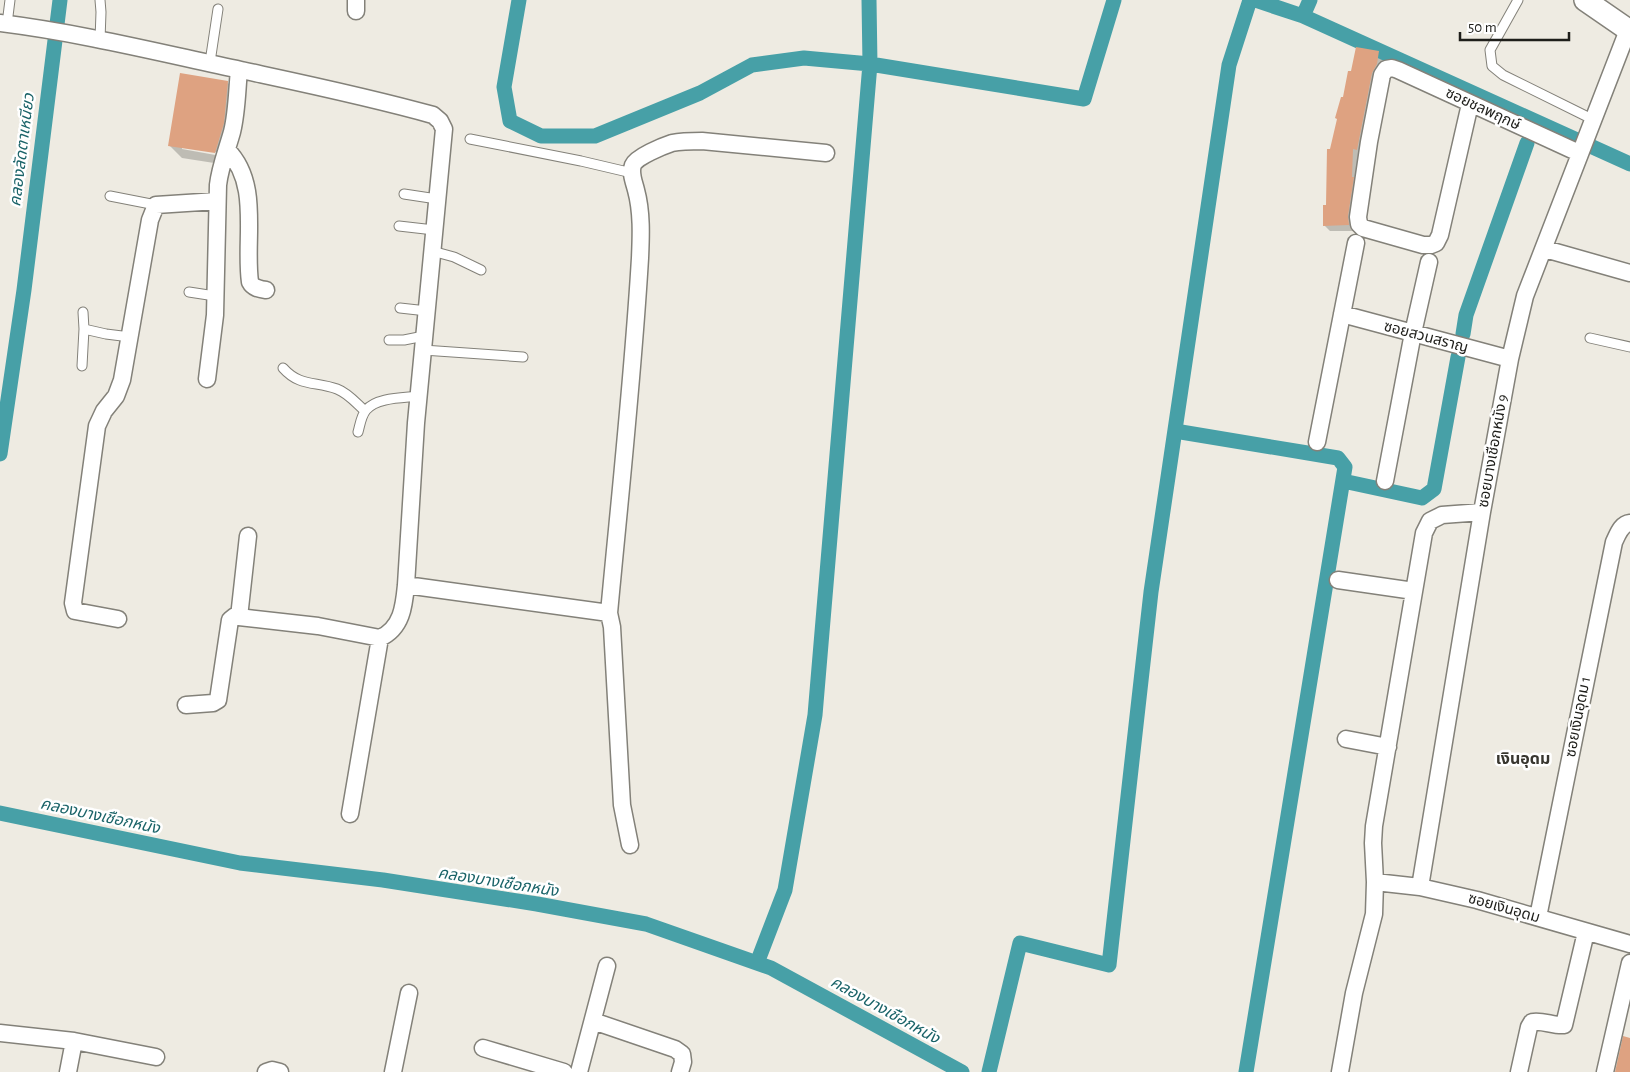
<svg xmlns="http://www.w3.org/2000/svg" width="1630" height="1072" viewBox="0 0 1630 1072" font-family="'Alegreya Sans','Noto Sans Thai',sans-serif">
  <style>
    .shadow { fill: #0003; fill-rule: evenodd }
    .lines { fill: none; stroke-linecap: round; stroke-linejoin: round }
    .canal { stroke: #47a0a7; stroke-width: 15 }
    .building { fill: #dea281 }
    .service-casing { stroke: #838179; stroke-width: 11 }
    .minor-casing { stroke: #838179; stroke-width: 19 }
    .tertiary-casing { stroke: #838179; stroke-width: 24 }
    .service { stroke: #fff; stroke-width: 9 }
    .minor { stroke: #fff; stroke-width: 16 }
    .tertiary { stroke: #fff; stroke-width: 21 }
    .labels { text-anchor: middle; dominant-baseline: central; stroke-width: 5; stroke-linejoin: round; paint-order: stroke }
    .street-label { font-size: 15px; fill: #1e1e1a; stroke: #fff }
    .water-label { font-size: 16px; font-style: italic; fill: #1a6368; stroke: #fff }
    .neighbourhood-label { font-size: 16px; font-weight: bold; fill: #38362f; stroke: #fff }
  </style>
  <rect width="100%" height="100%" fill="#eeebe2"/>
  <!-- shadow -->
  <path class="shadow" d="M1357 49 1379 53 1385 59 1363 155 1359 154 1354 231H1330L1324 225 1344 99 1352 73Z
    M227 82 240 95 227 165 182 158 169 145ZM182 147 221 153V156L182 149Z"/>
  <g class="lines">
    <!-- canal -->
    <path class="canal" d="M519 0 504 87 510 121 541 136H595L700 93 752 65 804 58 870 64 1084 99 1114 0
      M1255 0 1303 16 1310 0
      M1303 16 1630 164
      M1463 334 1466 315 1527 143
      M1175 431 1338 458 1345 467 1246 1072
      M0 454 24 290 60 0
      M1343 481 1422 498 1434 489 1458 357
      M0 813 240 863 383 880 537 904 646 924 771 968 962 1072
      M757 963 785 890 815 715 870 64 869 0
      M989 1072 1020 943 1109 965 1151 592 1229 65 1250 0"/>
  </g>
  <!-- building -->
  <path class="building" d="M1356 47 1379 51 1377 64 1372 73 1357 150 1353 149 1352 177H1354L1348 216 1349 225 1323 226V205H1326L1327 149H1330L1337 119 1335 118 1341 97H1343L1348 71H1351Z
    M180 73 228 81 224 123 215 153 168 146Z
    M1623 1036 1630 1038V1072H1615Z"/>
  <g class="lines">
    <!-- service casing -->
    <g class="service-casing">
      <path id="service" d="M1518 0 1490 50 1492 66 1503 75 1594 120
        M7 24 10 0
        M100 40 101 12 100 0
        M210 62 218 9
        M470 139 581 161 632 173
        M404 194 437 199
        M110 196 156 205
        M399 226 434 230
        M432 251 454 257 481 270
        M189 292 215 296
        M400 308 427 311
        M83 312 84 329 106 334 130 337
        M1590 338 1630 347
        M389 340H404L424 336
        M423 350 523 357
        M82 366 84 329
        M283 368C300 387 315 381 337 389 348 393 356 403 365 411
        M358 432C360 425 361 416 366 410 377 397 404 398 419 396"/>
    </g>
    <!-- minor casing -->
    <g class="minor-casing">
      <path id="minor" d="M356 0V11
        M0 23C81 33 161 53 241 70 306 84 369 97 433 115L440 121 444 129 416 423 406 585C404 606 402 628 380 638L318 626 239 617
        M1470 104 1440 235 1436 243 1431 245H1423L1363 228 1359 224 1358 217 1369 142 1382 75 1386 69 1392 68 1398 70 1579 153
        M227 150C261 184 244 239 250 282 253 288 259 289 266 290
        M1545 249 1630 273
        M1342 314 1510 359
        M207 379 215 315 218 185C220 167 227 150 232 132 237 112 237 90 239 70
        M1317 442 1356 243
        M1385 481 1413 333 1429 262
        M1338 580 1414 591
        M406 585 609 613C620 495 633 377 640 258 641 236 642 212 636 190 634 182 630 173 633 165 636 157 663 146 672 143 682 141 693 141 702 141L826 153
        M609 613 612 627 622 805 630 845
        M118 619 75 611 73 603 97 426 104 411 116 396 122 380 150 220 156 205 217 201
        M186 705 213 703 218 700 230 620 235 616 239 617 248 536
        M1346 739 1388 747
        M350 814 380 638
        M1375 882 1420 887 1477 900 1630 944
        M1420 887 1482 512 1510 359 1525 296 1628 30
        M1538 917 1614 542C1618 534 1621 524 1630 523
        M593 1021 675 1049 682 1054 683 1062 680 1072
        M0 1033 74 1041 156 1057
        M483 1048 564 1072
        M68 1072 74 1041
        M266 1072 272 1070 280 1072
        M393 1072 409 993
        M579 1072 607 966
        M1340 1072 1354 993 1374 914 1375 882 1373 843 1374 826 1424 533 1430 521 1442 515 1482 512
        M1519 1072 1529 1027 1532 1022C1543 1020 1553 1026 1564 1025L1586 932
        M1605 1072 1630 963"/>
    </g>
    <!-- tertiary casing -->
    <g class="tertiary-casing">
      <path id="tertiary" d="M1585 0 1630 31"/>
    </g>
    <!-- service -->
    <use href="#service" class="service"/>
    <!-- minor -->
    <use href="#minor" class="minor"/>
    <!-- tertiary -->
    <use href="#tertiary" class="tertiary"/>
  </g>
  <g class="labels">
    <!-- street labels -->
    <g class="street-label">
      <text transform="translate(1483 109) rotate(25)">ซอยชลพฤกษ์</text>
      <text transform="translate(1426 337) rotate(15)">ซอยสวนสราญ</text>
      <text transform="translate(1493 451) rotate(-80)">ซอยบางเชือกหนัง 9</text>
      <text transform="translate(1578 717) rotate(-79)">ซอยเงินอุดม 1</text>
      <text transform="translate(1504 908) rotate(16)">ซอยเงินอุดม</text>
    </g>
    <!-- water labels -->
    <g class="water-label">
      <text transform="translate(22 150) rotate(-83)">คลองลัดตาเหนียว</text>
      <text transform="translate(100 816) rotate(12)">คลองบางเชือกหนัง</text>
      <text transform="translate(498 882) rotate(9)">คลองบางเชือกหนัง</text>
      <text transform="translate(885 1010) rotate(29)">คลองบางเชือกหนัง</text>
    </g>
    <!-- neighbourhood labels -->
    <g class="neighbourhood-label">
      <text x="1523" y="759">เงินอุดม</text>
    </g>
  </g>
  <!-- scale -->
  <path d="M1460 32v8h109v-8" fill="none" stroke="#1e1e1a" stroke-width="2.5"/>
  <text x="1468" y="32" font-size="15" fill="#1e1e1a" stroke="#ffffff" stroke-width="4" paint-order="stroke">50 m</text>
</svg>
